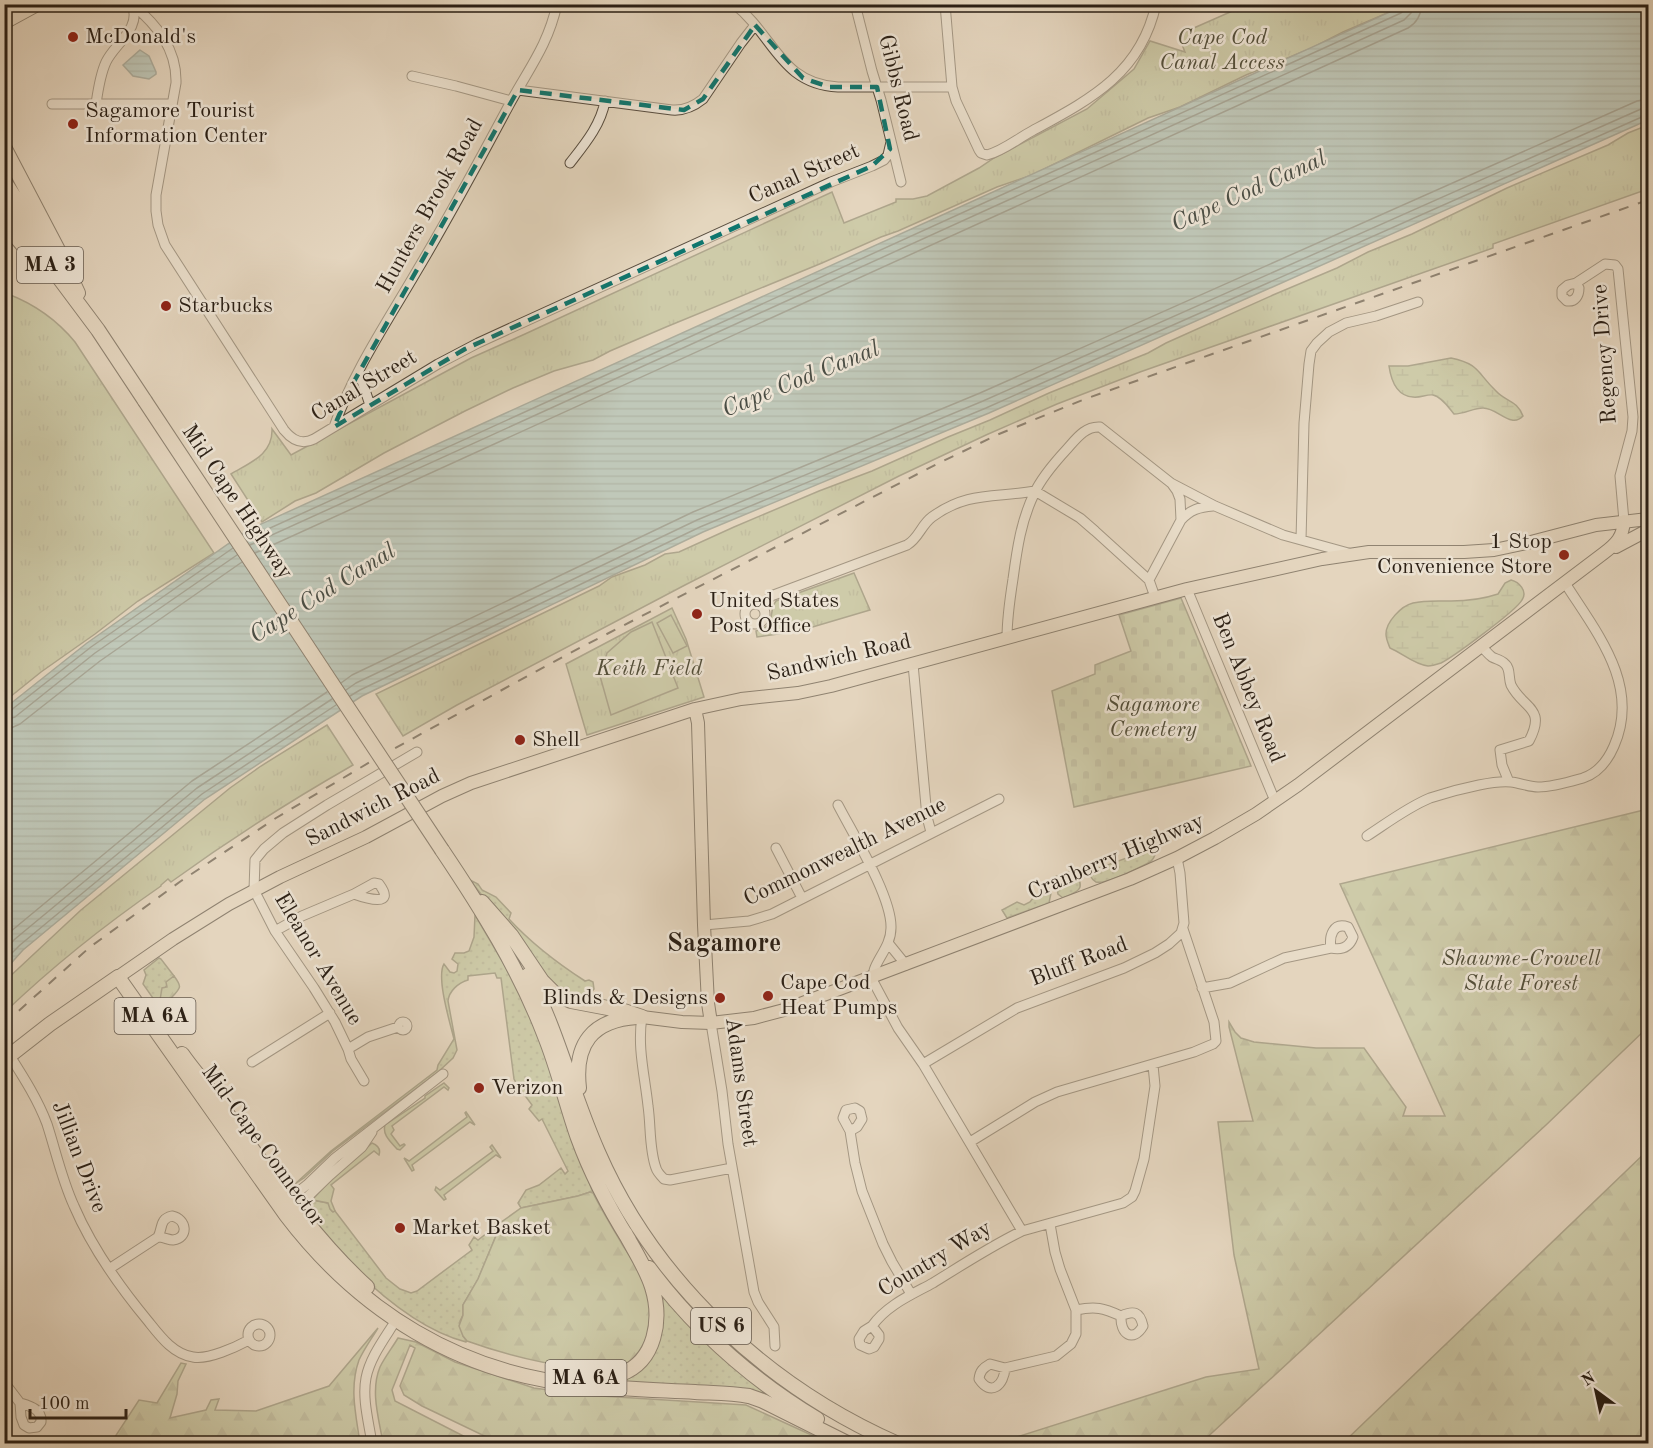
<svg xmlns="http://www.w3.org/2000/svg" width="1653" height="1448" viewBox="0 0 1653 1448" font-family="'Old Standard TT',serif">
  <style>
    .grass { fill: url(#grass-dots); stroke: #6f6e53; stroke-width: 1.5 }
    .forest { fill: url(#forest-firs); stroke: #6f6e53; stroke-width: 1.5 }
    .wetland { fill: url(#wetland-marsh); stroke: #6f6e53; stroke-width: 1.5 }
    .cemetery { fill: url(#cemetery-stones); stroke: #6f6e53; stroke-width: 1.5 }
    .park { fill: url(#park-tufts); stroke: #6f6e53; stroke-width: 1.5 }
    .garden { fill: #b4be91; stroke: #6f6e53; stroke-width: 1.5 }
    .water { fill: url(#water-rules); stroke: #6a7b74; stroke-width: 1.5 }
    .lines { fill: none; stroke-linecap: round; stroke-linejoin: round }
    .shore { stroke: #606c64; stroke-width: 1.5 }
    .minor-casing { stroke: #584d3f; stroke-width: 11 }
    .major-casing { stroke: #2a1f15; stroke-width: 14 }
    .highway-casing { stroke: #2a1f15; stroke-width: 16 }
    .minor { stroke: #ede4d5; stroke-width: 9 }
    .major { stroke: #e4d6be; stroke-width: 12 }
    .highway { stroke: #e4d6be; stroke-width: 14 }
    .rail { stroke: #2a1f15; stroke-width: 2; stroke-dasharray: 10 10; stroke-linecap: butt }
    .highway-bridge-casing { stroke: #2a1f15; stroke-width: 16; stroke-linecap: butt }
    .highway-bridge { stroke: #e4d6be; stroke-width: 14 }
    .marked { fill: none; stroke: #0f766e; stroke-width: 4.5; stroke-dasharray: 12 8; stroke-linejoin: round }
    .poi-dot { fill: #8f2418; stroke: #ede4d5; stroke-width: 2 }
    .labels { text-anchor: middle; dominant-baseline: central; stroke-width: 5; stroke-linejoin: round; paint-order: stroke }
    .shield { fill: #ede4d5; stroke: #645a4f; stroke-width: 1.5 }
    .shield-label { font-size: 21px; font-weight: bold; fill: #2a1f15 }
    .poi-label { font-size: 22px; fill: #2a1f15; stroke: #ede4d5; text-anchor: start }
    .park-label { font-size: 22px; font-style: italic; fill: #534f3a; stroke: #ede4d5 }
    .street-label { font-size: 22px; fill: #2a1f15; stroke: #ede4d5 }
    .water-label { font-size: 24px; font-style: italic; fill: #4a4d44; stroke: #ede4d5 }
    .quarter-label { font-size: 26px; font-weight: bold; fill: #2a1f15; stroke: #ede4d5 }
  </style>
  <defs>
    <pattern id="grass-dots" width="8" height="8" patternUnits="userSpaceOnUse" patternTransform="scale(1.5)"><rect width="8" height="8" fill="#b4be91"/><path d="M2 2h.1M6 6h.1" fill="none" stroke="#9ba37c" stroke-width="1.8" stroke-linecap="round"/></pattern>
    <pattern id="forest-firs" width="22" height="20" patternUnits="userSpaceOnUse" patternTransform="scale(1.5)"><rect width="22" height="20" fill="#b4be91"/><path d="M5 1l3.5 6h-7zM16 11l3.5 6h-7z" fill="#9ba37c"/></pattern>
    <pattern id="wetland-marsh" width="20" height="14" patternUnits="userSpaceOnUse" patternTransform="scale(1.5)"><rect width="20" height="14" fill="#b4be91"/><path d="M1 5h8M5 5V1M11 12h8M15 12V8" fill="none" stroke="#9ba37c"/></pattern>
    <pattern id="cemetery-stones" width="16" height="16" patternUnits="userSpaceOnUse" patternTransform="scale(1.5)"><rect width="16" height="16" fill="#b4be91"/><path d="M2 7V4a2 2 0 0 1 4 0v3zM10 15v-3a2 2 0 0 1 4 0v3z" fill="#9ba37c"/></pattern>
    <pattern id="park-tufts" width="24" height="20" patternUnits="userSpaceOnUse" patternTransform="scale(1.5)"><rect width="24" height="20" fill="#b4be91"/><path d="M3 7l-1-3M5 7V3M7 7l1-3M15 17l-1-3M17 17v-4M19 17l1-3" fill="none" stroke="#9ba37c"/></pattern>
    <pattern id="water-rules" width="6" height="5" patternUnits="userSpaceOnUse" patternTransform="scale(1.5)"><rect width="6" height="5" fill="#95b9b3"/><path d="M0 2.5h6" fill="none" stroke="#7a9690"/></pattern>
  </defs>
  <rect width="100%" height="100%" fill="#e4d6be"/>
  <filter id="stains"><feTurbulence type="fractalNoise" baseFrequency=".00333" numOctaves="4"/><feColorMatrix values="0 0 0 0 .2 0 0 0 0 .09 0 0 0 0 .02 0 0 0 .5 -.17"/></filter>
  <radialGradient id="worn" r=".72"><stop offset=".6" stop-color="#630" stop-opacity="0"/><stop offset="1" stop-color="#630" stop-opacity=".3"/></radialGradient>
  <!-- grass -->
  <path class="grass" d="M1147 842 1152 844C1157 850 1156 857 1150 862 1140 867 1106 885 1096 882 1092 880 1092 879 1090 875L1091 871 1143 852 1144 845Z
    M1076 869C1083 890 1083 889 1063 898L1058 894 1057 889 1074 882 1071 874 1053 880 1052 878Z
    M470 880 478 884 482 890 496 897 511 913 509 919C532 944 557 963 585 981L589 980 593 982 594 989 589 995 580 999 556 990Z
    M1047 892 1051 893 1049 903 1007 918 1002 910 1017 902 1024 905 1030 902 1033 898Z
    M475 915 518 988 545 1053 553 1080 593 1193 590 1192 578 1196 521 1208 518 1203 526 1190 539 1185 561 1168 565 1174 568 1171 542 1119 539 1121 529 1109 532 1105 518 1086 514 1079 501 978H497L495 973 468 976V980C458 983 449 991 448 1001L457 1050 453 1058 438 1072 333 1151 304 1178 295 1184 331 1151 437 1070 438 1065 454 1039C450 1023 436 977 444 964L450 972 454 973 457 971 458 964 452 959 455 953H464L469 951 474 937Z
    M159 958 161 959 174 976 172 978 165 988 174 1019 178 1015 174 1011 173 1007 182 1014 181 1027 176 1031 143 984 146 975 144 970Z
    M313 1199 317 1201 328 1203 332 1211H335L386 1278 400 1289 411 1293 417 1291 472 1250 469 1245 474 1237 478 1240 500 1223 498 1231 478 1279 463 1305V1315L460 1321 463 1336 467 1341 466 1342C419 1330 376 1292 343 1258 331 1244 320 1228 308 1214L310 1203Z
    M660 1294 744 1373 804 1416 761 1396 745 1392C711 1390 678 1387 644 1386 570 1382 509 1377 442 1343 430 1337 416 1331 407 1322 415 1325 423 1331 431 1335 441 1341 453 1347 464 1351 498 1366 590 1392 625 1377 640 1371 652 1356 657 1340 661 1326 659 1310 658 1295Z"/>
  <!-- forest -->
  <path class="forest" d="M1648 809V1027L1546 1125 1201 1443H998L1206 1377 1259 1369 1234 1255 1218 1122 1253 1121 1229 1027V1022L1235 1032 1241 1038 1254 1042 1316 1048H1364L1406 1107 1403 1116H1445L1340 884Z
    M174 976C183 988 180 988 172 997L174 1011 178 1015 174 1020 160 1000 162 988 167 987 166 982Z
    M1648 1150V1443H1343Z
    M590 1192 593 1193C602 1211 612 1227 622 1244 632 1260 643 1276 648 1293 651 1306 651 1326 646 1338 641 1352 629 1365 614 1369 603 1372 590 1369 578 1368 539 1363 503 1354 467 1341L463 1336 459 1326 463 1315V1305L478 1279 498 1231 500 1223 521 1208 578 1196Z
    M378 1328C372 1338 364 1349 359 1360 349 1388 356 1415 360 1443H111L139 1400 157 1403 181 1363 186 1364 178 1381 177 1394 170 1418 206 1410 211 1400 219 1399 215 1410 256 1411 329 1386Z
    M398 1338 416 1342 455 1362 534 1388 585 1395 746 1405 829 1443H499L422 1406 404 1395 400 1386 415 1348 410 1345 392 1390 395 1401 477 1443H383C379 1419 370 1391 380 1367 385 1357 392 1348 398 1338Z"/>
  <!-- wetland -->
  <path class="wetland" d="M1451 358C1480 364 1477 373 1496 391 1506 402 1517 400 1523 416 1511 429 1498 408 1483 408 1473 408 1465 414 1454 414 1449 408 1442 397 1433 395 1427 394 1420 398 1413 397 1396 396 1391 380 1389 366H1408Z
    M1511 580C1519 582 1528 591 1522 600 1516 611 1453 657 1441 663 1438 664 1431 666 1428 666 1415 665 1402 653 1390 648 1388 643 1386 639 1386 634 1386 622 1401 606 1413 603 1425 600 1439 601 1451 601 1467 601 1483 599 1498 594L1505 583Z"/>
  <!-- cemetery -->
  <path class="cemetery" d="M1181 598 1251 766 1074 807 1052 691 1095 674V665L1131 651 1119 615Z"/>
  <!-- park -->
  <path class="park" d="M1246 5H1406L1343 32 1312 48 1246 75 1180 107 1148 118 1032 175 997 187 898 231 881 237 822 263 666 327 610 351 593 360 554 371 513 388 465 411 384 453 316 493 295 501 262 522 231 474C249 463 273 455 272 429L291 455 471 358 525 334 832 192 844 223 896 202V199H913L927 196 979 168 994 158 1087 109 1134 69 1150 41 1185 52 1178 35Z
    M1648 125V189L1493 244V248L1140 372 1057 404 986 435 899 476 685 585 457 705 403 736 376 694 599 586 612 577 645 565 665 554 679 552 734 527 819 491 872 471 948 437 990 420 1049 393 1148 353 1166 343 1273 295 1337 268 1368 252 1412 234 1507 188 1608 145 1628 133Z
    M8 294C34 304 57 320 75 342L214 553 138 601 95 634 41 672 5 701 4 350Z
    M854 573 870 610 799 631 757 637 756 631C778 626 767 613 776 601Z
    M672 608 686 639 704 697 587 735 566 664Z
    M327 725 353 765C290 801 229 840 171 882L168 879 161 885V886C106 924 53 966 5 1012V981L81 910 230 788 261 766Z"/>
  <!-- garden -->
  <path class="garden" d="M671 615 687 646 673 653 657 623Z
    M652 622 678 688 611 715 600 676 607 653 631 632Z
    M444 1083 449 1088 448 1090 444 1087 392 1126 394 1130 391 1134 400 1146 404 1144 405 1145 400 1150 397 1149C391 1142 382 1135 385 1125L425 1098V1096Z
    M466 1112 475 1125 470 1122 412 1165 414 1170 412 1171 404 1158 409 1161 467 1117 465 1113Z
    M372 1143C377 1145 381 1149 379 1155L374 1151 331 1185 334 1189 331 1201 335 1211 333 1212 330 1209 328 1203 313 1200V1199L326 1185Z
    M492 1145 501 1158 496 1155 444 1195 446 1199 444 1200 435 1190 436 1187 440 1190 493 1151 490 1147Z"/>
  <!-- water -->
  <path class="water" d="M1405 5H1648V120L989 413 703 532 362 696 205 799 23 950 5 970V708L87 643 248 530Z
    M140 50 149 56 156 72V74L149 79 133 76 123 65Z"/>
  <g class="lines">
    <!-- shore -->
    <path class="shore" d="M246 539 1401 13 1404 10 1405 4
      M250 545 1404 20 1411 13 1413 4
      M255 553 1408 28C1417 23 1421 15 1422 4
      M341 683 352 675 693 512 980 393 1637 101 1648 99
      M346 690 356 683 697 520 983 401 1641 109 1648 108
      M350 696 360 690 700 527 986 408 1644 116 1648 115
      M4 712 10 711 91 647 233 548
      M4 720 15 717 95 653 237 555
      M4 729 11 728 20 724 100 661 242 562
      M4 937 192 781 327 692
      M4 950 15 939 197 788 332 699
      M4 961 20 945 202 794 336 705"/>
    <!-- minor casing -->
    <g class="minor-casing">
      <path id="minor" d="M132 4C157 25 177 49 176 83L156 195V211L158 225 165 245 284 430C293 441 302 445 314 439L438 364 478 343 831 182 872 166 884 160 888 155 891 142
        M734 4C774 35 780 84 838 87H952
        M855 4 872 71 881 100 901 182
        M945 4 952 87 956 101 979 150 981 153 987 155C1003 151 1017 139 1032 131 1089 100 1141 74 1156 4
        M412 76 456 86 511 101
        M518 90 672 110C684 111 693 107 703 99L741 43 755 25
        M52 104H172
        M96 104C98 90 100 75 106 62 115 43 142 29 132 4
        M570 163C584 145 601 125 605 101
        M1576 283 1605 264 1615 265 1618 269 1633 417 1632 431 1620 476 1624 521
        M1576 283 1579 288C1579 296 1575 302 1567 301L1562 296V290L1568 285Z
        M359 372 370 405
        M334 427C352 374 387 322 415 274 448 219 478 163 508 107 527 71 548 46 557 4
        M1181 520C1190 510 1199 507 1213 506
        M1301 540 1304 423 1309 364 1311 351 1317 343 1329 332 1346 323 1376 316 1418 302
        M1149 580 1181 520 1180 499 1177 491 1172 484
        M1187 589 1275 801
        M745 614a10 10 0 1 1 20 0a10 10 0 1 1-20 0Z
        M762 606 771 596 907 545C919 538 921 525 932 517 968 491 994 498 1035 491L1080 518 1095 531 1149 580 1155 597
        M1007 638C1007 618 1010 598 1013 579 1017 549 1021 521 1034 494 1041 478 1055 462 1067 449 1076 439 1085 426 1100 427L1171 483 1215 506 1283 535 1352 554
        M1482 647C1485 650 1488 654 1492 657 1496 659 1501 660 1504 663 1511 668 1508 677 1511 685 1523 709 1547 707 1529 741L1500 750 1502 765 1509 782
        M913 664 927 817 931 832
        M838 805C853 834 892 897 891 928 891 951 868 965 874 983L898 1028 923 1064 1022 1231 1123 1203 1132 1197 1135 1191 1144 1159 1155 1086 1153 1065
        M1367 836C1387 823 1408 807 1430 798 1445 793 1464 788 1479 785 1489 783 1501 781 1511 782 1520 783 1529 787 1538 787 1553 787 1569 782 1583 778 1598 773 1608 760 1614 746 1641 685 1596 632 1565 583
        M776 848 802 898
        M374 883 379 884C397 908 365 898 354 894Z
        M704 925 749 921 772 914 999 799
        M275 931 302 916 354 894
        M889 944 906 965
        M1202 988 1230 983 1284 958 1331 948C1329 936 1333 922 1348 927L1353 937C1349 948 1341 950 1331 948
        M642 1017C637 1047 645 1077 648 1106 651 1126 649 1149 656 1168 657 1172 660 1175 664 1179L670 1180 732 1168
        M399 1026a4 4 0 1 1 8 0a4 4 0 1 1-8 0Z
        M711 1023 722 1091 728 1144 754 1292 758 1302 774 1327 775 1346
        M348 1049 368 1037 398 1027
        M10 1056C24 1078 38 1100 47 1124 56 1152 62 1180 74 1206 92 1248 119 1286 148 1321 160 1336 173 1354 193 1357 208 1360 236 1347 249 1340
        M252 1062 330 1013
        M923 1064 1017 1008 1124 968 1155 953 1169 944 1181 933 1184 923 1180 873 1177 858
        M364 1081 351 1059 348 1049 335 1022 314 988 275 931 254 890 255 860 264 849 283 833 327 805 417 752
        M850 1131 857 1127 862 1119 860 1111 855 1108 846 1110 843 1118 850 1131 855 1163 862 1191 883 1244 892 1262 911 1294
        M970 1142 1035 1102 1057 1092 1194 1052 1213 1044 1216 1041 1214 1022 1183 929
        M289 1199 308 1184 335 1158 443 1074
        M296 1208 330 1175 362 1147 372 1132
        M172 1216C187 1219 189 1238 173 1240 169 1240 163 1237 158 1237 163 1228 159 1219 172 1216Z
        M109 1269 158 1237
        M1076 1310C1096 1306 1103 1308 1121 1316 1134 1310 1140 1312 1143 1326 1133 1343 1120 1334 1121 1316
        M248 1335a11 11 0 1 1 22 0a11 11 0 1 1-22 0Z
        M872 1326C887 1305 911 1295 933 1283 962 1265 991 1246 1022 1231
        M872 1326 879 1335V1339L874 1347 869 1349 860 1345 859 1339 864 1331Z
        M1005 1368C1004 1385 991 1397 979 1379 980 1371 983 1368 990 1364L1005 1368 1056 1356 1071 1344 1076 1334V1310L1060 1269 1055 1252 1050 1224
        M4 1382 20 1403 21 1417 24 1425 29 1428 37 1427 41 1422C42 1409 30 1406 20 1403
        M372 1444C369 1423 362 1399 366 1378 370 1357 385 1338 396 1320"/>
    </g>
    <!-- major casing -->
    <g class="major-casing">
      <path id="major" d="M1616 547 1648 530
        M695 709 698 723 704 925 708 1003 711 1023
        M118 977 173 939 229 904 280 877 366 837 442 796 471 783 695 709 741 699 798 693 831 686 1187 589 1322 559 1369 552H1464L1494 550 1527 543 1596 525 1648 519
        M642 1017 682 1022 711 1023 754 1018 784 1010 1130 879 1177 858 1215 838 1256 814 1298 785 1604 553C1616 544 1623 537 1624 521"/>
    </g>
    <!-- highway casing -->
    <g class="highway-casing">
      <path id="highway" d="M4 22 37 4
        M4 147 58 250 78 293
        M4 181 49 249
        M4 199 39 251 98 330 145 401
        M4 223 38 263
        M442 850C481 908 519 969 544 1034 558 1068 566 1104 578 1138 591 1174 609 1208 629 1240
        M482 902 511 935 542 981 554 993 571 1001 624 1011 642 1017
        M528 975C558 1032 572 1094 598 1152 655 1283 768 1387 898 1444
        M182 1054C193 1070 207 1085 218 1101 265 1166 308 1233 367 1287
        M4 1060 50 1024 118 977 286 1215C359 1311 460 1374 581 1385 619 1389 657 1390 695 1392 713 1393 732 1393 749 1396L763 1401 849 1444
        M579 1088C574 1044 592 1020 637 1017
        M649 1268C694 1328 752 1380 817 1419
        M589 1378C600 1378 611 1378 621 1374 656 1361 662 1319 652 1287 646 1268 634 1250 625 1233"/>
    </g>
    <!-- minor -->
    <use href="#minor" class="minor"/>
    <!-- major -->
    <use href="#major" class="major"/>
    <!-- highway -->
    <use href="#highway" class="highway"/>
    <!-- rail -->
    <path class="rail" d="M4 1024 90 947 181 881 276 818 375 759 570 653 937 464 999 434 1085 399 1648 200"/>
    <!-- highway-bridge casing -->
    <g class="highway-bridge-casing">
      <path id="highway-bridge" d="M145 401 442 850"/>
    </g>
    <!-- highway-bridge -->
    <use href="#highway-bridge" class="highway-bridge"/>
  </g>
  <!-- marked area -->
  <path d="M0 0H1653V1448H0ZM755 25 803 78 829 87H877L890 149 872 166 465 349 334 427 352 385 518 90 684 110 703 99Z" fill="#e4d6be" fill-opacity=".55" fill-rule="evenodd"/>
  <path class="marked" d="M755 25 803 78 829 87H877L890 149 872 166 465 349 334 427 352 385 518 90 684 110 703 99Z"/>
  <!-- markers -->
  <g class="poi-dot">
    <circle cx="73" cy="37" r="6"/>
    <circle cx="73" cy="124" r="6"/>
    <circle cx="166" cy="306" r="6"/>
    <circle cx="1564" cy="555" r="6"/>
    <circle cx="697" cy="614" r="6"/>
    <circle cx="520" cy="740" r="6"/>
    <circle cx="768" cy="996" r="6"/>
    <circle cx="720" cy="998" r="6"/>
    <circle cx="479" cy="1088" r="6"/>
    <circle cx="400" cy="1228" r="6"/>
  </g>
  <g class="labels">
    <!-- shield labels -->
    <g class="shield">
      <rect x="17" y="247" width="66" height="36" rx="4.5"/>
      <rect x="114.5" y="998" width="81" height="36" rx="4.5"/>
      <rect x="691" y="1308" width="60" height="36" rx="4.5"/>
      <rect x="545.5" y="1360" width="81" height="36" rx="4.5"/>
    </g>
    <g class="shield-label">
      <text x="50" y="265">MA 3</text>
      <text x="155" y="1016">MA 6A</text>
      <text x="721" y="1326">US 6</text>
      <text x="586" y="1378">MA 6A</text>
    </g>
    <!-- poi labels -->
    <g class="poi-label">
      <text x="85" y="37">McDonald's</text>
      <text x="85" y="111">Sagamore Tourist<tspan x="85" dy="25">Information Center</tspan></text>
      <text x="178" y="306">Starbucks</text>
      <text x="1552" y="542" text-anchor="end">1 Stop<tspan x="1552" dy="25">Convenience Store</tspan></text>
      <text x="709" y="601">United States<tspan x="709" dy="25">Post Office</tspan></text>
      <text x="532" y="740">Shell</text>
      <text x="780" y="983">Cape Cod<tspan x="780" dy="25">Heat Pumps</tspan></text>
      <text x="708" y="998" text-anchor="end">Blinds &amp; Designs</text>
      <text x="491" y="1088">Verizon</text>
      <text x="412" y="1228">Market Basket</text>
    </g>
    <!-- park labels -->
    <g class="park-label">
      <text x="1222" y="38">Cape Cod<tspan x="1222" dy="25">Canal Access</tspan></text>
      <text x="649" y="669">Keith Field</text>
      <text x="1153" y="705">Sagamore<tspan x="1153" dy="25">Cemetery</tspan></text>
      <text x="1521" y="959">Shawme-Crowell<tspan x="1521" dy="25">State Forest</tspan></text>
    </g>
    <!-- street labels -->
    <g class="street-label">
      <text transform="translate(898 88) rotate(76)">Gibbs Road</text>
      <text transform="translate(804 174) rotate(-24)">Canal Street</text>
      <text transform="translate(430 206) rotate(-61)">Hunters Brook Road</text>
      <text transform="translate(1605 354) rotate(-94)">Regency Drive</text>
      <text transform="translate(364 386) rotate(-31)">Canal Street</text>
      <text transform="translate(237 502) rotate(56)">Mid Cape Highway</text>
      <text transform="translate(839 658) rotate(-13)">Sandwich Road</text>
      <text transform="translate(1248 688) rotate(68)">Ben Abbey Road</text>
      <text transform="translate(373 808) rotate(-27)">Sandwich Road</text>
      <text transform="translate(845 852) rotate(-26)">Commonwealth Avenue</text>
      <text transform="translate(1116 857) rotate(-23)">Cranberry Highway</text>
      <text transform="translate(318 959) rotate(59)">Eleanor Avenue</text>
      <text transform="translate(1079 962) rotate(-21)">Bluff Road</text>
      <text transform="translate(741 1082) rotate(82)">Adams Street</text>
      <text transform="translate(263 1146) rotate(54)">Mid-Cape Connector</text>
      <text transform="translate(79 1157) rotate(69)">Jillian Drive</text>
      <text transform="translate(935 1259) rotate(-31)">Country Way</text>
    </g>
    <!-- water labels -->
    <g class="water-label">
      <text transform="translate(1249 192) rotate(-24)">Cape Cod Canal</text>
      <text transform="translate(801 380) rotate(-22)">Cape Cod Canal</text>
      <text transform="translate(323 594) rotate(-32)">Cape Cod Canal</text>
    </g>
    <!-- quarter labels -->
    <g class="quarter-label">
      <text x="724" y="944">Sagamore</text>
    </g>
  </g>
  <!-- margin -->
  <rect width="1653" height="1448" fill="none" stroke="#e4d6be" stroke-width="24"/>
  <rect x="6" y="6" width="1641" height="1436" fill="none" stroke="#2a1f15" stroke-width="3"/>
  <rect x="12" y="12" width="1629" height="1424" fill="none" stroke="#2a1f15" stroke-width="1.5"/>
  <!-- north arrow -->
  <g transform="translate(1596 1391) rotate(327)" stroke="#ede4d5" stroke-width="4.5" paint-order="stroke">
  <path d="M0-4.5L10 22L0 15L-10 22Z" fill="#2a1f15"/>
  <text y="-9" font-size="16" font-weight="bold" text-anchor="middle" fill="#2a1f15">N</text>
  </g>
  <!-- scale -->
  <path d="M30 1409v9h96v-9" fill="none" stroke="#2a1f15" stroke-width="3"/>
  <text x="39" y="1409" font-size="18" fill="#2a1f15" stroke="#ede4d5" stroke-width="4.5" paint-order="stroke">100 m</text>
  <rect width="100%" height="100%" filter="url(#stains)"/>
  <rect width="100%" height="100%" fill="url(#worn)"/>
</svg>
